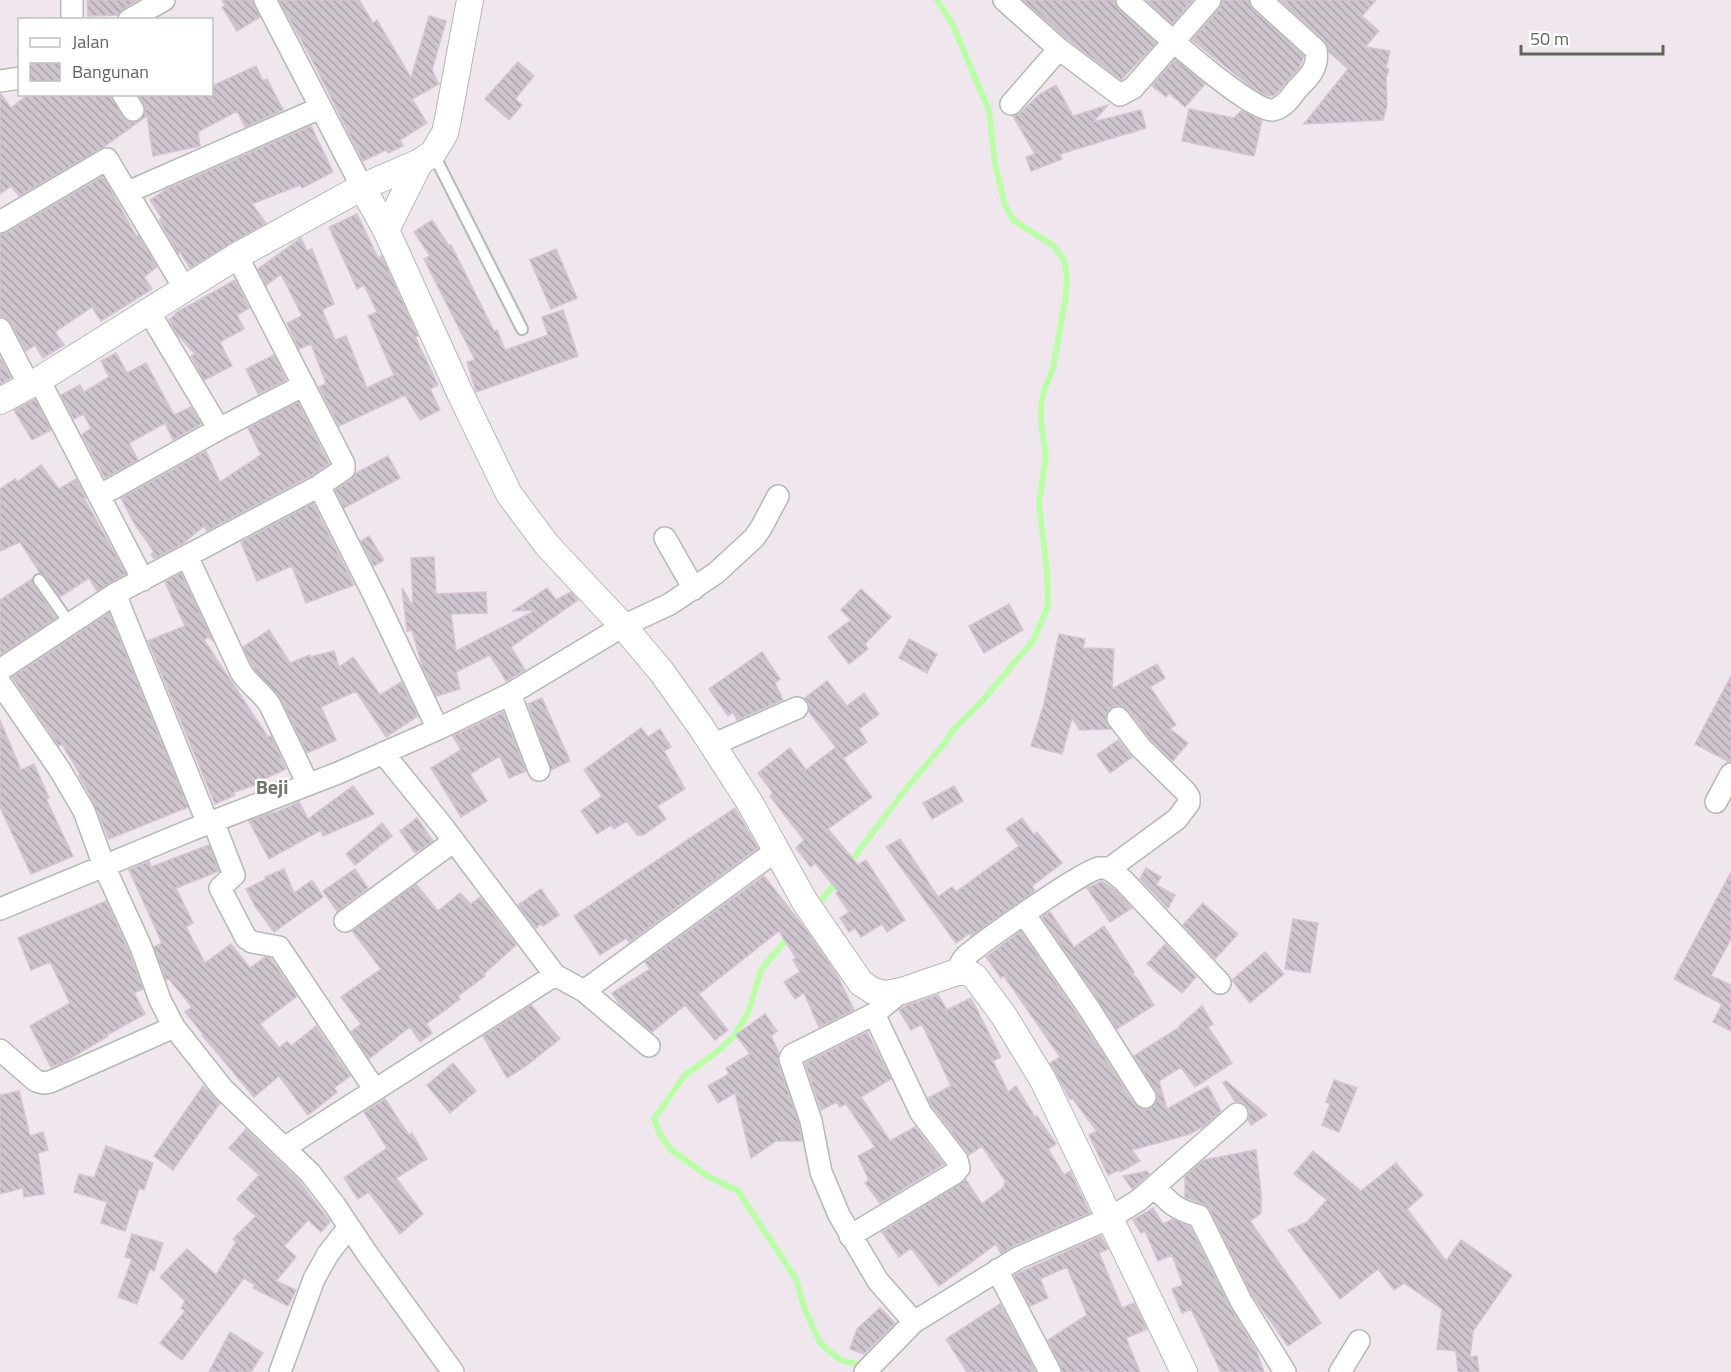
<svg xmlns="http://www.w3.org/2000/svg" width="1731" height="1372" viewBox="0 0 1731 1372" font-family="'Titillium Web',sans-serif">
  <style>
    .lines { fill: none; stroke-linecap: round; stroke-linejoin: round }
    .stream { stroke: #b8ffa6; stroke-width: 6 }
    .building { fill: url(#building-back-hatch); stroke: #d5c4d4; stroke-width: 1.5 }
    .service-casing { stroke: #b3bab3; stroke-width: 14 }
    .minor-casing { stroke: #b3bab3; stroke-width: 24 }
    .tertiary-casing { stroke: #b3bab3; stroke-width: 28 }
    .service { stroke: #fff; stroke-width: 10 }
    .minor { stroke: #fff; stroke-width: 21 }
    .tertiary { stroke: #fff; stroke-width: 26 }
    .labels { text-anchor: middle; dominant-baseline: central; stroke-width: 4.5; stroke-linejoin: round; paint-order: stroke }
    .quarter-label { font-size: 20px; font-weight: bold; fill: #70786e; stroke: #fff }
  </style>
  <defs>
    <pattern id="building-back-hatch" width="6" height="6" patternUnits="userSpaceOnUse" patternTransform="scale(1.5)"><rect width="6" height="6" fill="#cec4cd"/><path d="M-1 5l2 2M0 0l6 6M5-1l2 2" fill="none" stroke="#aaa3aa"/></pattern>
  </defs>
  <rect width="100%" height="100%" fill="#f0e6ee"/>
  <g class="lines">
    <!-- stream -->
    <path class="stream" d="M849 864 905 790 944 744 954 729 983 700 1033 641 1048 606 1047 571 1039 503 1046 456 1041 424V404L1045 387 1053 368 1066 296 1067 277 1064 260 1054 246 1013 220 1005 205 995 164 989 111 952 23 937 0
      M816 907 838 880
      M789 936 761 970 748 1013 734 1036 717 1052 685 1075 654 1119 660 1134 670 1149 709 1177 738 1191 796 1279 805 1310 821 1344 840 1360 865 1366"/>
  </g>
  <!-- building -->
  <path class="building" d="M87 0H138L123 9 118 15 88 16Z
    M222 0H252L260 17 237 31 222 7 225 6Z
    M279 0H359L373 23 377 20 411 78 429 16 446 21 432 70 439 84 412 99 427 123 400 140 403 146 388 153 386 150 363 161 311 58Z
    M1023 0H1115L1118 9 1156 43 1121 80 1067 39Z
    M1146 0H1193L1172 24Z
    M1222 0H1249L1252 9 1304 56 1299 68 1274 96 1266 95 1250 86 1192 40 1220 8Z
    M1280 0H1376L1362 16 1379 31 1365 47 1390 51 1386 68 1389 69 1386 78 1387 106 1383 120 1304 124 1348 69 1329 52 1325 41Z
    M1175 59 1205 84 1185 107 1169 93 1166 97 1152 86Z
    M518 62 534 76 515 99 522 105 509 120 485 99Z
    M256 66 263 81 267 79 283 110 245 127 237 111 198 132 200 146 153 156 147 116 102 148 19 196 11 186 0 194V93L11 108 29 94H110L123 117 128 121 134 123 140 120 146 110 138 94H212V86Z
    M1056 85 1073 116 1108 105 1093 122 1141 110 1146 128 1060 154 1062 159 1031 171 1026 157 1035 154 1013 116 1020 113 1040 94Z
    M1189 109 1234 118 1242 110 1262 120 1254 156 1182 141Z
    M311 126 333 172 302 188 300 185 252 204 266 223 190 268 180 252 178 253 159 220 162 218 150 200 167 189Z
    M103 176 136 236 138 235 157 267 144 277 152 289 101 321 92 307 55 332 64 345 43 358 35 345 26 351 11 323 6 318 0 316V235L6 233Z
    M357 214 378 258 382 256 418 336 415 337 438 385 430 389 440 410 420 420 405 395 339 426 319 387 326 383 311 344 299 349 287 323 302 316 281 274 266 285 258 269 301 238 307 251 312 249 334 304 322 310 335 340 346 336 367 388 394 375 368 316 377 312 364 285 357 289 329 227Z
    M432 220 449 246 451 245 494 331 497 330 505 350 548 335 542 317 563 310 578 356 476 392 467 362 475 360 424 259 430 256 414 232Z
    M556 249 577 298 551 309 530 260Z
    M235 280 249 308 237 315 244 329 220 342 232 366 204 380 191 356 195 354 176 333 169 320 177 312Z
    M116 353 127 373 146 363 174 415 191 407 201 424 173 440 165 423 129 443 138 460 105 478 82 435 91 428 83 414 74 419 61 395 80 385 84 392 109 377 101 361Z
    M274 355 286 380 258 394 246 369Z
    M0 357 11 378 0 384Z
    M35 399 51 430 32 440 14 410Z
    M298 402 329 464 312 475 207 531 204 526 182 544 154 559 151 554 154 552 133 521 121 498 206 451 220 482 261 455 248 428Z
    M388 456 400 478 344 508 335 490 351 480 356 473Z
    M41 465 59 489 76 479 86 498H84L126 574 97 591 89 578 60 597 45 576 40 573 20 542 0 551V489L15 479 17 482Z
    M313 503 354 585 306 603 292 566 257 581 241 542Z
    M369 536 384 560 374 566 361 541Z
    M434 557 436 594 486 592 487 613 451 614 456 651 536 610 513 611 547 588 556 600 571 592 578 600 511 647 525 670 506 681 490 655 456 672 460 689 436 696 422 666 412 630 407 631 402 588 413 606 411 558Z
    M181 573 213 641 208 637 204 640 268 737 271 736 286 769 264 779V782L234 792 235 795 215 804 148 641 185 626 165 582Z
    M32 579 33 584 56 618 0 655V600Z
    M861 589 891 617 865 644 868 649 849 664 828 637 851 620 841 610Z
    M1009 604 1023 630 984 653 969 626Z
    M109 613 188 807 109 839 89 793 79 776H81L62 744 59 746 12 677Z
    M269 630 290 663 310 655V657L334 651 339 667 353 657 380 695 401 682 418 716 386 737 356 691 321 707 336 740 307 753 280 698 254 669 243 647Z
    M1059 634 1085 639 1083 648 1114 649 1112 689 1157 664 1165 678 1150 687 1176 725 1170 729 1188 743 1173 761 1151 740 1128 710 1123 707 1117 705 1110 708 1106 714V720L1111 729 1080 730 1072 718 1062 754 1031 746 1044 704Z
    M909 639 937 654 927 673 899 658Z
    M762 652 780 679 775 683 783 700 737 720 733 712 728 716 709 689Z
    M1731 676V761L1729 762 1695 744Z
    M827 681 847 706 864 693 879 714 859 729 867 742 844 758 809 712V703L805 698Z
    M542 698 570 761 551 770 528 704Z
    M503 712 526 771 509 778 500 756 470 774 487 801 461 817 431 768 461 750 453 736Z
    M0 720 21 770 34 764 49 798 46 799 73 856 31 874 0 807Z
    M641 728 648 737 660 729 671 747 664 751 685 789 657 806 666 819 643 835H637L627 821 614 829 611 825 597 834 581 811 602 796 584 770Z
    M1118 740 1132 757 1110 773 1097 755Z
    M790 748 806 770 835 748 872 797 828 829 858 865 866 860 905 920 887 932 882 924 861 937 855 928 849 932 840 918 849 912 836 893 838 891 815 863 811 867 796 848 804 840 770 796 773 793 758 773Z
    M353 786 374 814 323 836 321 830 269 859 249 821 273 812 274 813 299 802 308 819Z
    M954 786 963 801 932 819 923 803Z
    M735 808 758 848 629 942 626 938 600 955 574 916Z
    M417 818 433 841 415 853 400 831Z
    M1022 818 1034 835 1037 832 1062 863 1032 886 1035 891 971 936 970 933 956 943 886 847 900 839 938 897 952 887 956 892 1019 846 1006 829Z
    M382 823 392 836 355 865 346 854Z
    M209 845 219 871 176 888 193 923 186 927 205 963 231 944 250 968 265 957 270 958 297 996 260 1024 279 1048 287 1041 291 1046 316 1026 350 1076 334 1088 337 1092 308 1115 279 1076 254 1097 202 1035 203 1034 185 1012 192 1007 169 979 166 980 154 947 162 943 129 870 149 861 151 867Z
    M1146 868 1161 877 1156 885 1175 895 1168 908 1140 879Z
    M284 869 294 893 312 880 323 897 274 932 255 906 246 889 266 879 265 877Z
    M355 869 368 888 337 911 323 891Z
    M1731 872V939L1711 976 1731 985V1031L1713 1022 1722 1004 1674 979Z
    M764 876 807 931 836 973 854 1010 819 1027 804 993 795 999 784 982 800 972 793 960 796 958 779 931 699 994 728 1030 715 1040 685 1005 652 1032 620 1005 612 993 650 969 645 962Z
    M1102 881 1114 889 1132 908 1110 922 1087 888Z
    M416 884 438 911 460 893 471 904 480 897 516 945 484 974 485 976 458 996 460 999 426 1024 432 1033 420 1042 410 1027 369 1059 351 1032 361 1024 341 997 381 969 352 931Z
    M541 889 559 915 543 926 541 923 536 928 518 905Z
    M106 901 129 952 143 989 134 993 145 1014 107 1035 108 1036 66 1061 51 1067 30 1026 70 1003 50 962 31 970 18 938Z
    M1203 903 1238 934 1215 959 1183 925Z
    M1050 912 1074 947 1104 926 1134 972 1133 975 1137 978 1154 1005 1117 1029 1042 917Z
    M1293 919 1318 923 1310 973 1285 969Z
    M1021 931 1079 1017 1134 1104 1140 1108 1146 1110 1152 1107 1156 1102 1158 1096 1134 1056 1180 1027 1179 1026 1202 1006 1213 1024 1208 1027 1232 1063 1195 1087 1181 1067 1159 1081 1167 1109 1208 1086 1221 1111 1204 1126 1190 1134 1132 1150 1140 1161 1120 1172 1119 1170 1108 1175 1089 1135 1097 1131 1072 1098 1070 1099 1050 1063 1060 1057 1004 976 1001 978 986 957Z
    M1165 944 1196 977 1182 993 1147 964Z
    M1265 952 1284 974 1250 1003 1232 980Z
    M938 995 947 1010 971 998 1001 1057 993 1061 1008 1092 1016 1086 1035 1117 1037 1116 1056 1144 1048 1149 1064 1175 1070 1171 1090 1213 1013 1246 1001 1254 996 1244 939 1286 911 1248 899 1257 882 1232 966 1180 982 1204 1005 1186 1004 1184 1006 1182 982 1146 969 1155 932 1106 928 1098 951 1086 922 1024 911 1030 899 1010 907 1005Z
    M531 1005 560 1039 526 1066 507 1078 483 1036Z
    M765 1014 777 1031 771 1036 779 1053 778 1063 799 1124 802 1141H776L751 1158 735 1093 718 1103 708 1086 729 1074 726 1068 750 1054 736 1035Z
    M867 1032 891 1079 861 1097 890 1141 915 1127 944 1164 880 1203 865 1183 869 1180 858 1156 875 1147 846 1104 840 1107 837 1102 821 1110 805 1063Z
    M453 1063 476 1091 450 1113 427 1085Z
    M1334 1080 1357 1088 1339 1132 1322 1125 1330 1104 1326 1102Z
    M1226 1081 1267 1115 1251 1125 1248 1120 1250 1112 1247 1106 1242 1102 1235 1101 1223 1083Z
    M203 1086 220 1103 173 1170 154 1156Z
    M19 1091 30 1136 43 1132 48 1150 38 1153 44 1194 24 1197 23 1188 0 1194V1095Z
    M385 1099 409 1135 412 1133 427 1159 396 1178 423 1214 400 1234 369 1192 358 1199 344 1178 387 1148 364 1112Z
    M246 1129 300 1182 330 1222 321 1232 308 1220 284 1246 296 1257 276 1281 296 1290 288 1306 253 1288 255 1285 244 1278 182 1360 160 1343 185 1311 181 1308 185 1301 160 1277 187 1249 216 1275 236 1242 233 1239 256 1216 237 1199 259 1175 229 1148Z
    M106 1146 153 1163 144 1190 139 1188 125 1231 101 1223 107 1202 74 1192 79 1174 94 1178Z
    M1256 1150 1261 1194V1213L1250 1221 1321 1323 1288 1346 1252 1295 1210 1210 1203 1204 1185 1197V1176L1204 1160Z
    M1313 1151 1361 1191 1396 1163 1423 1195 1407 1209 1446 1261 1461 1240 1512 1275 1473 1331 1470 1357 1477 1356 1479 1372H1458L1456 1351 1437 1349 1442 1309 1404 1283 1394 1290 1378 1269 1340 1299 1288 1230 1307 1222 1327 1200 1294 1174Z
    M1147 1171 1149 1174 1132 1189 1123 1176Z
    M1153 1208 1163 1224 1173 1219 1190 1227 1230 1307 1256 1350 1264 1372H1221L1191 1309 1182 1313 1172 1289 1183 1285 1172 1255 1158 1261 1145 1231 1141 1233 1133 1220Z
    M132 1234 163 1243 154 1271 150 1268 137 1304 118 1297 132 1259 125 1257Z
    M1101 1236 1108 1249 1099 1253 1122 1308 1134 1303 1147 1329 1126 1338 1140 1372H1063L1048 1340 1087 1315 1067 1267 1040 1279 1048 1298 1030 1306 1014 1275Z
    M1000 1304 1036 1372H967L946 1339Z
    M880 1308 895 1323 864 1354 850 1349 857 1329Z
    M230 1332 263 1353 251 1372H209Z"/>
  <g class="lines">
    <!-- service casing -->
    <g class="service-casing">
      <path id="service" d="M433 153 522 329
        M39 580 70 624"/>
    </g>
    <!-- minor casing -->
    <g class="minor-casing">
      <path id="minor" d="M72 0V20
        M265 0 362 187
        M1004 0 1059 49 1120 95 1133 88 1210 0
        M1127 0C1149 20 1249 112 1273 110 1284 108 1291 97 1297 89 1309 77 1319 68 1316 50L1261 0
        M129 20 164 0
        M0 81 20 78
        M123 94 133 110
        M1011 104 1059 49
        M128 192 320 108
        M0 222 107 159 185 289
        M149 312 219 429 304 385
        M0 329 29 385
        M39 380 143 580
        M319 486 375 597 438 729
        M99 496 219 429
        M665 538 694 589
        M187 556 241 672C249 685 262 692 270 705L308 784
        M115 594 208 824
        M0 670 115 594 319 486 344 469V464L237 256
        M0 683 60 770 84 811 104 866 141 947 160 1000 174 1027 223 1089 310 1173 334 1204 368 1255 453 1372
        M510 694 539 770
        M712 745 797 708
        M383 753 444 828 555 975 584 991 777 850
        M1716 802 1731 774
        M213 821 234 875 220 888 246 938 252 942 279 947 375 1090
        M1109 869 1177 819 1189 803V797L1185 791 1141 748 1118 718
        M0 909 191 830 338 773 438 729 510 694 623 626 670 604 716 573 754 538 761 528 778 496
        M1025 915 1090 1010 1145 1097
        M345 921 454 841
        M957 972C959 966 961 961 966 956 982 942 1084 870 1099 868 1109 866 1116 875 1123 880L1220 983
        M584 991 649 1046
        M902 991 874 1014 792 1055 790 1059 811 1121 821 1172 839 1215 878 1281 914 1322 1018 1258 1110 1218 1139 1200 1237 1114
        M0 1050 36 1081 43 1083 50 1082 174 1027
        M284 1148 555 975
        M1155 1187C1170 1204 1177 1210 1199 1216L1241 1301 1285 1372
        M850 1236 955 1173 959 1168 957 1160 921 1113 874 1014
        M997 1270 1050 1372
        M280 1372 314 1279 328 1254 349 1227
        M865 1372 914 1322
        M1340 1372 1359 1341"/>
    </g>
    <!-- tertiary casing -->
    <g class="tertiary-casing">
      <path id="tertiary" d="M362 187 386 230 460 393 509 494 547 545 623 626 661 671 701 727 750 803 805 902 861 983 873 991 885 994 902 991 957 972H967L975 977 1004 1016 1043 1080 1184 1372
        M386 230 420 162
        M0 401 39 380 237 256 362 187 420 162 433 153 445 133 448 119 470 0"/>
    </g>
    <!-- service -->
    <use href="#service" class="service"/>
    <!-- minor -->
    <use href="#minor" class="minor"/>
    <!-- tertiary -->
    <use href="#tertiary" class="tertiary"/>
  </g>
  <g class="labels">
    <!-- quarter labels -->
    <g class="quarter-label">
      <text x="272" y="786">Beji</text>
    </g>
  </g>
  <!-- legend -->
  <rect x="18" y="18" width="195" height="78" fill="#ffffff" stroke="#bfc2be" stroke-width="1.5"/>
  <rect x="30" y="38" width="30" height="9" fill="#ffffff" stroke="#bfc2be" stroke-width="1.5"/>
  <text x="72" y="48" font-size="18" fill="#5e665d">Jalan</text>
  <rect x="30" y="63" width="30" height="18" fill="url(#building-back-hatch)" stroke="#bfc2be" stroke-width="1.5"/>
  <text x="72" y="78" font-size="18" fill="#5e665d">Bangunan</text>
  <!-- scale -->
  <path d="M1521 45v9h142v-9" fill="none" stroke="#5e665d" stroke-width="3"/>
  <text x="1530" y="45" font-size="18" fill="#5e665d" stroke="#ffffff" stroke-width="4.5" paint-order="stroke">50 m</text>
</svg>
